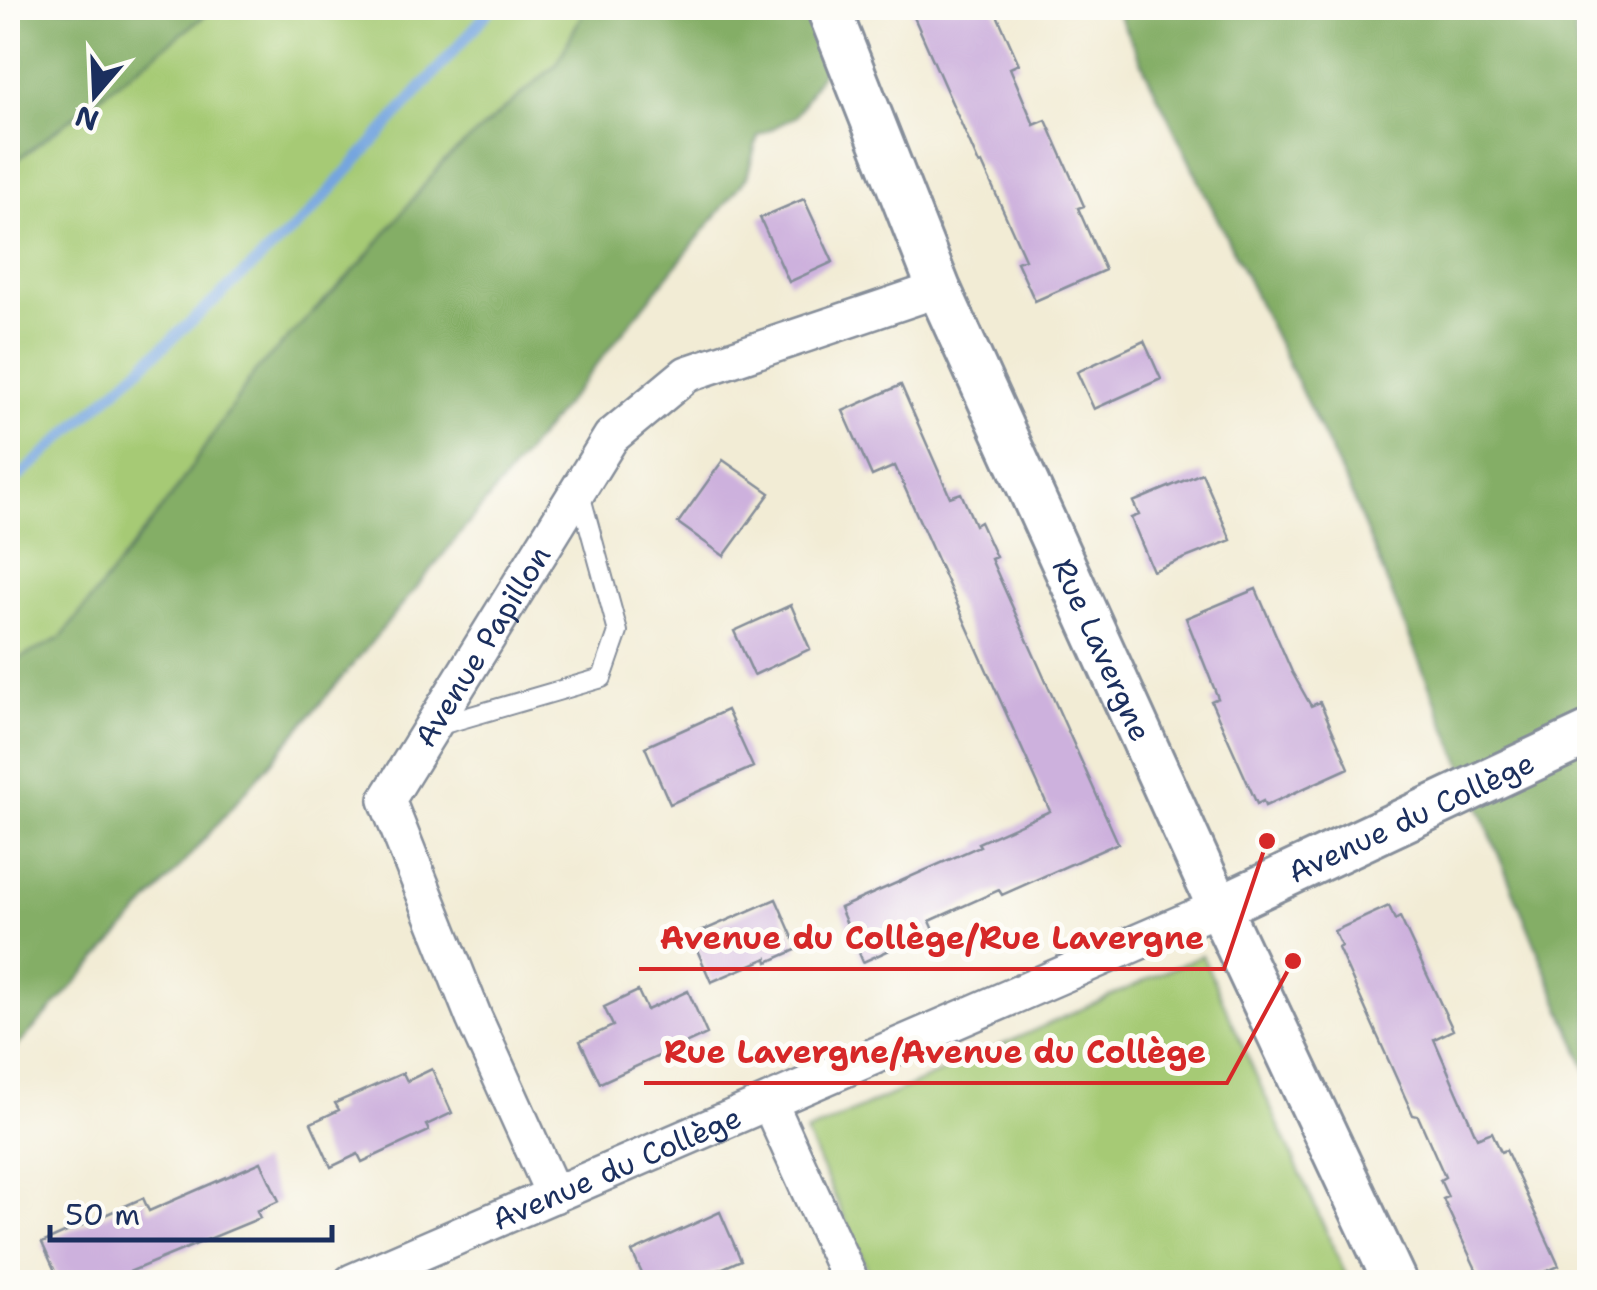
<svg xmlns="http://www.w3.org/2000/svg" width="1597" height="1290" viewBox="0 0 1597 1290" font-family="'Shantell Sans',sans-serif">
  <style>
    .green { fill: #a6ca74; stroke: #607c69; stroke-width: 2.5 }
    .forest { fill: #84ae66; stroke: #506e62; stroke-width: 2.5 }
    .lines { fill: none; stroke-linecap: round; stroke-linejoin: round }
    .stream { stroke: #74a5df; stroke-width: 11 }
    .building { fill: #cdb1dd }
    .service-casing { stroke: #868e9a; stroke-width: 22 }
    .minor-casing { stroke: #868e9a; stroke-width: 40 }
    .tertiary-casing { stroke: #868e9a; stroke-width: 48 }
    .service { stroke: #fff; stroke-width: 18 }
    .minor { stroke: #fff; stroke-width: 35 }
    .tertiary { stroke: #fff; stroke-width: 42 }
    .labels { text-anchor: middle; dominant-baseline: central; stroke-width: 10; stroke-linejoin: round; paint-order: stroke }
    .street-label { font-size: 30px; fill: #1b2f5e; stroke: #fdfcf7 }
    .leader { fill: none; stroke: #d62828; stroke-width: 4 }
    .callout-dot { fill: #d62828; stroke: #fdfcf7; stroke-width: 4 }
    .callout-label { font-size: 32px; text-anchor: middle; font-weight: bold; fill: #d62828; stroke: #fdfcf7; stroke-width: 10; stroke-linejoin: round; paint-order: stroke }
  </style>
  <rect width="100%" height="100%" fill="#fdfcf7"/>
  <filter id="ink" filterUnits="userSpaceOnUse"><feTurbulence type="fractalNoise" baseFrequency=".01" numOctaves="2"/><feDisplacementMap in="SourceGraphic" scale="20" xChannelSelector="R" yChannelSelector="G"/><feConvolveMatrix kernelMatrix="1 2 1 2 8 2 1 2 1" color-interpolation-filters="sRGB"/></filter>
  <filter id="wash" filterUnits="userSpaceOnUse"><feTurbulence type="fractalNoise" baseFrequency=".0048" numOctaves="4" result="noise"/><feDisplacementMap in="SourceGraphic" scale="40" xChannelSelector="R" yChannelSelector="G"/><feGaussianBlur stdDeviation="2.25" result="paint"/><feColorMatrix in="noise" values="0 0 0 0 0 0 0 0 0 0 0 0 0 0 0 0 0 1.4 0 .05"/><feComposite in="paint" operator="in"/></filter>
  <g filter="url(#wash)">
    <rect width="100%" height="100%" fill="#f2ecd5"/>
    <!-- green -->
    <path class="green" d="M215 8H585L557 64 443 162 363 261 255 372 172 496 61 638 8 664V167Z
      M1202 955 1349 1282H873L806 1133Z"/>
    <!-- forest -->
    <path class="forest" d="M8 8H215L8 167Z
      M585 8H860L796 116 758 136 747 177C507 476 271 778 8 1056V664L61 638 172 496 255 372 363 261 443 162 557 64Z
      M1115 8H1572L1590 136 1589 1076 1349 489Z"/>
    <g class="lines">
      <!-- stream -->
      <path class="stream" d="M8 487 307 217 492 8"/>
    </g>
    <g id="blocks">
      <!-- building -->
      <path class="building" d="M910 8H994L1019 64 1010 68 1034 125 1046 120 1084 206 1078 208 1105 270 1035 301 1017 262 1025 259 982 163 979 164Z
        M804 199 833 262 789 282 760 218Z
        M1144 341 1161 379 1094 409 1077 372Z
        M901 385 950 497 961 493 975 525 980 522 996 557 991 559 1118 843 1002 895 999 890 930 921 934 930 863 962 840 908 980 846 978 843 1050 811 895 466 872 476 843 411Z
        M723 460 770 493 724 556 678 523Z
        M1202 473 1231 540 1153 571 1131 518 1139 515 1133 502Z
        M1256 589 1292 672 1311 706 1320 702 1349 768 1265 806 1263 801 1257 804 1211 701 1218 698 1186 618Z
        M791 605 810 649 754 675 734 631Z
        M727 710 753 767 670 804 645 747Z
        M776 899 798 949 768 962 767 958 711 982 691 936Z
        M1389 906 1395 920 1400 917 1453 1030 1434 1039 1477 1138 1492 1132 1501 1152 1506 1150 1559 1266 1521 1282H1482L1443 1199 1448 1197 1440 1180 1445 1177 1418 1116 1413 1115 1338 948 1341 946 1334 931Z
        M638 991 647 1010 688 991 707 1034 600 1083 580 1041 613 1026 604 1007Z
        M432 1069 452 1113 426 1125 429 1131 362 1162 358 1154 331 1167 311 1123 339 1110 335 1103 403 1073 407 1081Z
        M261 1162 279 1201 257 1211 260 1218 105 1282H60L42 1243 143 1198 149 1211Z
        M720 1212 741 1260 692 1282H646L632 1252Z"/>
    </g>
  </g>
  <g filter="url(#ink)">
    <use href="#blocks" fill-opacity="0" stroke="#868e9a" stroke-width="2.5"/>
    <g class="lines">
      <!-- service casing -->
      <g class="service-casing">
        <path id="service" d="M437 726 602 678 618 632 579 490"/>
      </g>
      <!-- minor casing -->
      <g class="minor-casing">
        <g id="minor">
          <path d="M769 1102 851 1282"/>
          <path id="s1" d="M554 1195 474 1018 387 800 611 437 687 374 939 289"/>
          <path id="s2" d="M352 1282 1219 907"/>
        </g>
      </g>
      <!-- tertiary casing -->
      <g class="tertiary-casing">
        <g id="tertiary">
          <path id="s3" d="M828 8 939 289 1219 907 1395 1282"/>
          <path id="s4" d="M1219 907 1590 733"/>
        </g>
      </g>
      <!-- service -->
      <use href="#service" class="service"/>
      <!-- minor -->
      <use href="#minor" class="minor"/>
      <!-- tertiary -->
      <use href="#tertiary" class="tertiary"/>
    </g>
  </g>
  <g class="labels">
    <!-- street labels -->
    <g class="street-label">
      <text stroke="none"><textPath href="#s1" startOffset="610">Avenue Papillon</textPath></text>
      <text stroke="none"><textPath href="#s3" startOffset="698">Rue Lavergne</textPath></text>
      <text stroke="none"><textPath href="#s4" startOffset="212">Avenue du Collège</textPath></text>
      <text stroke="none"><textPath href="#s2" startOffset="288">Avenue du Collège</textPath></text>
    </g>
  </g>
  <!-- callouts -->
  <path class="leader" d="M1267 841L1224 969H639M1293 961L1227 1083H644"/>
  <g class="callout-dot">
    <circle cx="1267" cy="841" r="10"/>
    <circle cx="1293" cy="961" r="10"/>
  </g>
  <g class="callout-label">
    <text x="932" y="949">Avenue du Collège/Rue Lavergne</text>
    <text x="935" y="1063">Rue Lavergne/Avenue du Collège</text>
  </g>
  <!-- margin -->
  <rect width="1597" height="1290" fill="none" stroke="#fdfcf7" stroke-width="40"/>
  <!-- north arrow -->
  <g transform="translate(95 95) rotate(199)" stroke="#fdfcf7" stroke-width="8" paint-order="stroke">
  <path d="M0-8L18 38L0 25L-18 38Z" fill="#1b2f5e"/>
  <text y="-15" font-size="28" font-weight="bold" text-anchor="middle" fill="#1b2f5e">N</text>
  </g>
  <!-- scale -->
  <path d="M50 1225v15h282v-15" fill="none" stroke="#1b2f5e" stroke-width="5"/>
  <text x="65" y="1225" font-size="30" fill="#1b2f5e" stroke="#fdfcf7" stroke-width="8" paint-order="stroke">50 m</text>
</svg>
